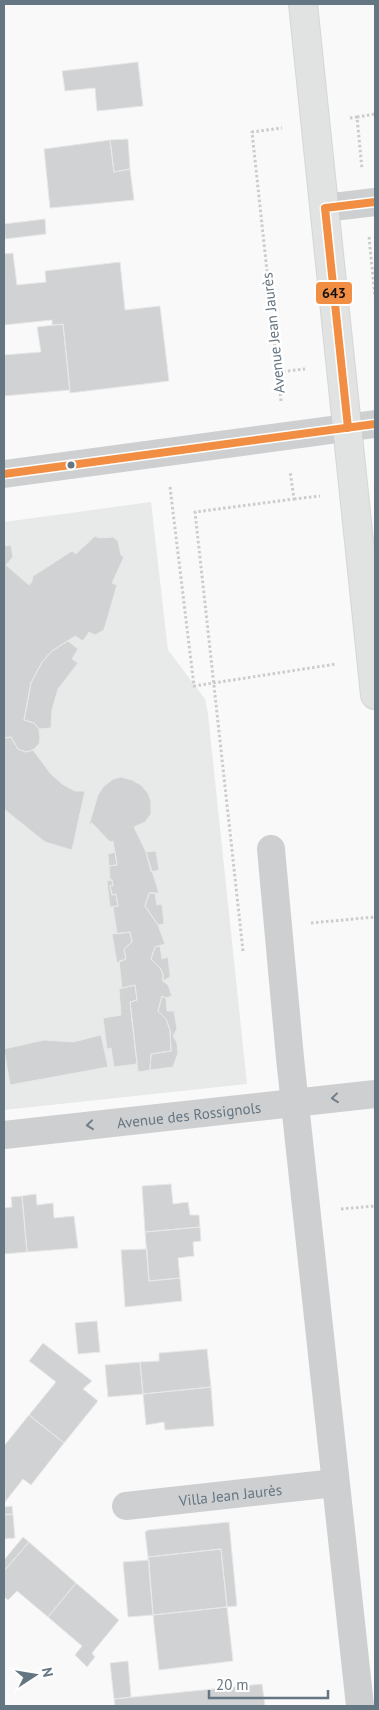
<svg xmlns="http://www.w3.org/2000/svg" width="379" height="1710" viewBox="0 0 379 1710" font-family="'PT Sans',sans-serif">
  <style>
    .built { fill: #e8e9e9 }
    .building { fill: #d0d2d3; stroke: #e8e8e8 }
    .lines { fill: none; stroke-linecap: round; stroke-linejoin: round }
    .major-casing { stroke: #d5d6d7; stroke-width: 30 }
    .path { stroke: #cbcccd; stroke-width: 3; stroke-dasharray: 2.5 2.5; stroke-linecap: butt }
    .minor { stroke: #cecfd0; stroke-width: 28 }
    .major { stroke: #e1e2e2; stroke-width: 28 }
    .bus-1-casing { stroke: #fff; stroke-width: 11 }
    .bus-1 { stroke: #f28e43; stroke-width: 8 }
    .oneway { stroke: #707f8b }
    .bus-dot { fill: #657683; stroke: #fff; stroke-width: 2 }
    .labels { text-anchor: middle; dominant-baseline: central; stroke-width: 5; stroke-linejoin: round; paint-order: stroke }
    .street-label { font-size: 15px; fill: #657683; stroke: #fff }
    .line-badge { stroke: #fff; stroke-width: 2 }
    .pale-badge-label { font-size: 14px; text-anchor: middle; font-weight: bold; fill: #111 }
  </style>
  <rect width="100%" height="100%" fill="#f9f9f9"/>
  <!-- built -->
  <path class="built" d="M151 502 168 650 205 699 208 714 247 1084 4 1110V522Z"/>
  <!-- building -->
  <path class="building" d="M138 62 143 106 97 111 95 88 65 91 62 71Z
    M128 139 130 169 114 172 110 140Z
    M110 140 114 172 130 169 134 200 50 208 44 149Z
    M45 219 46 234 5 239 4 224Z
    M13 253 17 285 46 282 45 271 120 262 125 310 160 306 169 381 70 393 63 324 52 325V320L4 325V254Z
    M63 324 70 390 4 396V355L41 352 37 327Z
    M95 536 99 538 113 537 118 541 121 555 124 557 112 583 117 585 104 630 95 635 89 632 83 641 75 636 52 651 42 662 31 683 24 720 34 723 39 729 40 738 39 744 33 750 26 752 18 749 11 737 4 738V546L11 545 13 557 6 565 29 585 32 581 33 576 72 551 76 554Z
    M68 641 78 649 72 659 78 663 58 689 52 710 51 728 39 729 34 723 24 720 31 683 42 662 52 651Z
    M11 737 18 749 26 752 33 750 51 774 62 784 75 791H85L72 850 45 842 4 809V738Z
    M121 777 132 780 141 785 148 793 151 801V814L145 822 134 827 146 852 159 893H149L145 906 158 925 165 944 155 947 151 959 160 968 163 974V981L168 985 172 996 166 998 162 996 158 1011 166 1019 170 1030 171 1051 151 1054 150 1070 138 1072 130 1002 137 1000 135 985 122 988 119 961 126 959 124 949 132 942 130 932 117 934 113 907 118 906 116 894 112 895 110 885 113 886 112 880H110L109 866 117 865 115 852 113 841 110 842 92 823 89 825 98 795 103 787 113 779Z
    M156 851 159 870 151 872 146 852Z
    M115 852 117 865 109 866 108 854Z
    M112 880 113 886 110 885 112 895 116 894 118 906 110 907 107 881Z
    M149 893H155L157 905 162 904 164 924 158 925 145 906Z
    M130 932 132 942 124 949 126 959 117 963 112 934Z
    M160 946 162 959 168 957 170 974V977L163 981V974L160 968 151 959 155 947Z
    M135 985 137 1000 130 1002 137 1064 114 1067 111 1048 107 1049 103 1018 121 1015 119 989Z
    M162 996 166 998 167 1011H174L177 1029 173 1036 177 1043 178 1053 173 1067 150 1070 151 1054 171 1051 170 1030 166 1019 158 1011Z
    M101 1035 108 1067 10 1085 4 1049 44 1040 73 1042Z
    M171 1184 173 1204 188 1202 190 1215H199L200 1227 145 1232 142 1186Z
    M36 1194 37 1205 53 1203 54 1218 74 1216 78 1248 27 1252 22 1196Z
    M22 1196 27 1252 4 1254V1208L12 1207 11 1197Z
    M200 1227 201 1241 193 1242 194 1256 178 1258 180 1278 149 1281 145 1232Z
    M147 1249 149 1281 180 1278 182 1301 125 1307 121 1250Z
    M97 1321 100 1352 78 1354 75 1323Z
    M43 1343 92 1381 83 1389 98 1401 64 1443 29 1415 56 1382 29 1361Z
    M207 1349 211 1387 143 1394 140 1362 159 1361V1353Z
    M140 1362 143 1394 108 1397 105 1365Z
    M211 1387 214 1426 165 1430 164 1422 146 1425 143 1394Z
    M29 1415 64 1443 31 1485 23 1479 5 1502 4 1446Z
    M12 1506 13 1514 4 1515V1507Z
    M13 1514 15 1538 4 1539V1515Z
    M229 1522 237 1606 227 1607 221 1549 148 1557 145 1532 148 1530Z
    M23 1537 29 1542 4 1571V1560Z
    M29 1542 76 1583 48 1617 17 1591 8 1600 4 1597V1571Z
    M221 1549 227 1607 153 1615 148 1557Z
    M149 1560 153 1615 128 1617 123 1562Z
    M76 1583 119 1620 92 1653 95 1657 87 1667 75 1655 82 1646 48 1617Z
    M227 1607 233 1661 159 1670 153 1615Z
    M128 1661 131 1697 114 1699 110 1663Z
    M262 1684 265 1706H115L114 1699Z"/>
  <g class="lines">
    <!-- major casing -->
    <g class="major-casing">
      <path id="major" d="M303 4 375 695"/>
    </g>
    <!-- path -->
    <path class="path" d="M357 117 375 114
      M350 118 357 117 362 169
      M369 237 375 297
      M278 372 305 369
      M281 401 252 132 282 128
      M170 487 194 686 336 664
      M294 499 320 496
      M311 923 375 917
      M243 951 195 512 294 499 290 471
      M341 1209 375 1206"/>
    <!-- minor -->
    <g class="minor">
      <path d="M325 208 375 202"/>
      <path d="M4 474 375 424"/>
      <path d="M271 849 290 1058 360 1706"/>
      <path id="s1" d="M4 1135 375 1094"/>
      <path id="s2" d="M126 1506 335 1483"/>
    </g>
    <!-- major -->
    <use href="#major" class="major"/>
    <!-- bus-1 casing -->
    <g class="bus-1-casing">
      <path id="bus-1" d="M348 428 325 208 375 202
        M4 474 375 424"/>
    </g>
    <!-- bus-1 -->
    <use href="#bus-1" class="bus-1"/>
  </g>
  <!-- one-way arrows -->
  <defs><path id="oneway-chevron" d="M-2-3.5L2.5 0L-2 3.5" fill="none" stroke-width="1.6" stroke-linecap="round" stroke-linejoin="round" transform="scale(1.25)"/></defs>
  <g class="oneway">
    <use href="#oneway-chevron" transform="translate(335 1098) rotate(174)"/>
    <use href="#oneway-chevron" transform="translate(90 1125) rotate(174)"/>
  </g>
  <!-- markers -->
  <circle class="bus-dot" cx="71" cy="465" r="4.5"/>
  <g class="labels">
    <!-- street labels -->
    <g class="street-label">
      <text transform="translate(273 333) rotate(-96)">Avenue Jean Jaurès</text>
      <text stroke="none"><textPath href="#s1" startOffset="186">Avenue des Rossignols</textPath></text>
      <text stroke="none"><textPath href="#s2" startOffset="105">Villa Jean Jaurès</textPath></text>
    </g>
  </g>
  <rect class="line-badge" x="315" y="281" width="38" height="24" rx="5" fill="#f28e43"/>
  <g class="pale-badge-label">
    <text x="334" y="298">643</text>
  </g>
  <!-- border -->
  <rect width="379" height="1710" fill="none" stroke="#657683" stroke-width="10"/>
  <!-- north arrow -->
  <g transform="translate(35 1675) rotate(78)" stroke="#ffffff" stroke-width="4" paint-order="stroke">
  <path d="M0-4L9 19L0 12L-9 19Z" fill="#657683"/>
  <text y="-8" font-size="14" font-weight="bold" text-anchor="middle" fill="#657683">N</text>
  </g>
  <!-- scale -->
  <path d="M209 1690v8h119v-8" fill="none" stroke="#657683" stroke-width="2.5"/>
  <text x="216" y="1690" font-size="15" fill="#657683" stroke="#ffffff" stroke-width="4" paint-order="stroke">20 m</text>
</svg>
